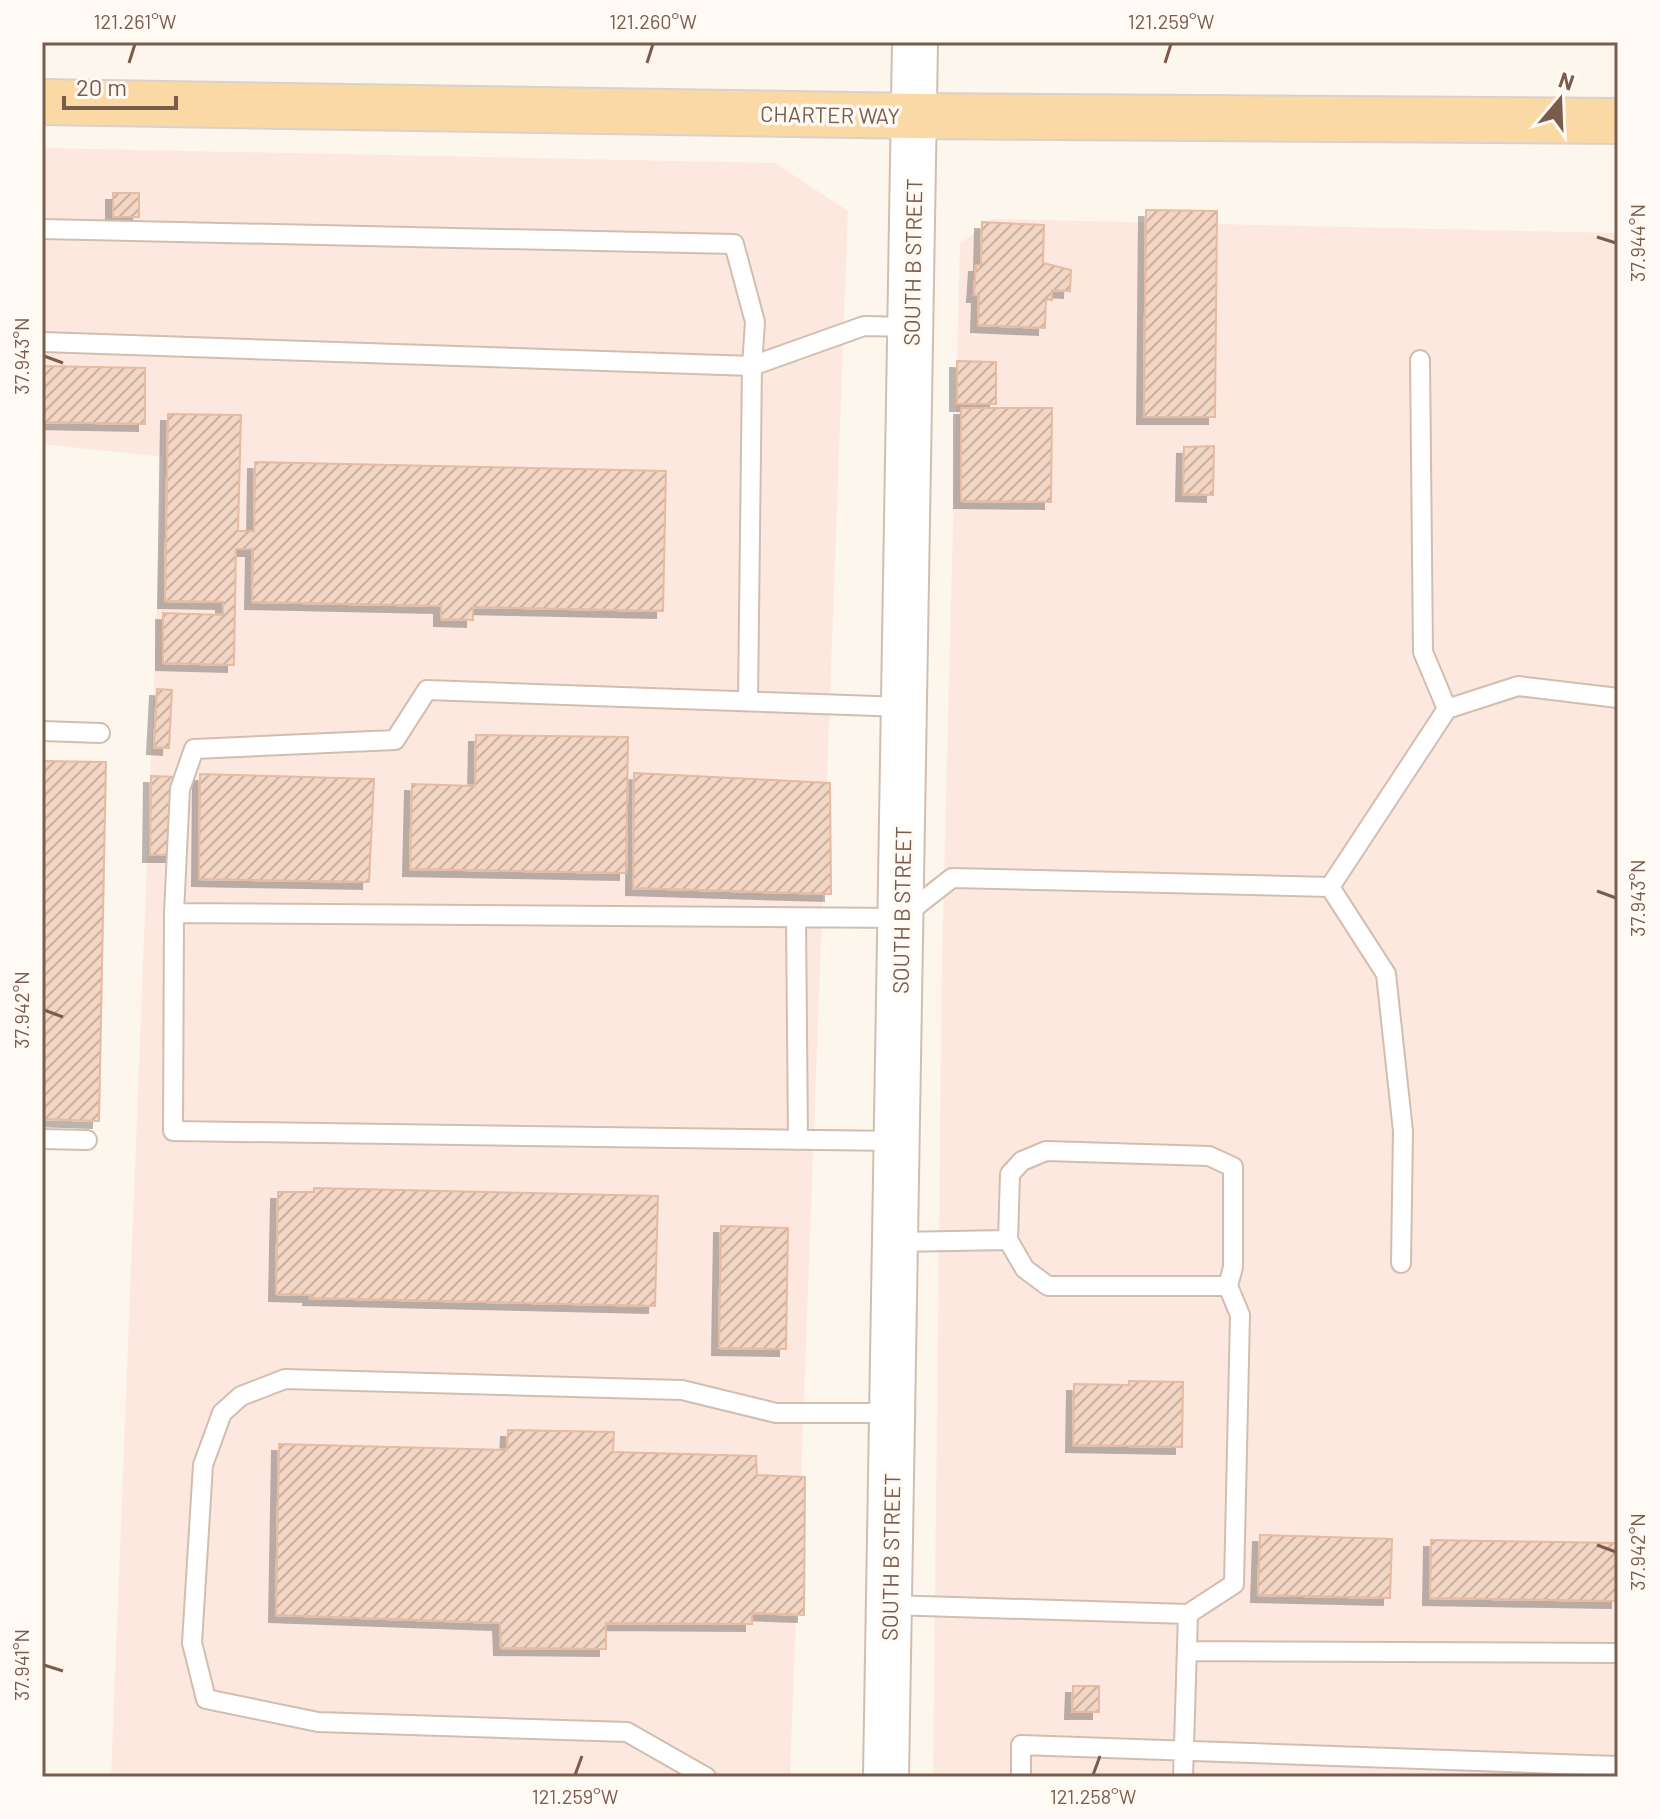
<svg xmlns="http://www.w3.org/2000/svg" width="1660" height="1819" viewBox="0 0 1660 1819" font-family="Barlow,sans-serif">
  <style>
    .commercial { fill: #fde8e0 }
    .building { fill: url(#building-hatch); stroke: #e6bba3; stroke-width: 2; filter: url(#shadow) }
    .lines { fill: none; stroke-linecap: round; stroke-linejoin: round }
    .service-casing { stroke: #d1beb0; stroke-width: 22 }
    .tertiary-casing { stroke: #d1beb0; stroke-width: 48 }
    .primary-casing { stroke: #dad1cd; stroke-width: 48 }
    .service { stroke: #fff; stroke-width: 18 }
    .tertiary { stroke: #fff; stroke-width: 44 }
    .primary { stroke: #fbd9a5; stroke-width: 44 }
    .ticks { fill: none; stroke: #7a5c4d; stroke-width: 3 }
    .labels { text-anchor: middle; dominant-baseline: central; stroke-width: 7; stroke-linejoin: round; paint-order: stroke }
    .street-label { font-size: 22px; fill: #7a5c4d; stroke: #fffaf3 }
    .neatline { fill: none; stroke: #7a5c4d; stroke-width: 3 }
    .ticks-label { font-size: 20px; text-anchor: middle; fill: #7a5c4d }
  </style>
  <defs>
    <pattern id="building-hatch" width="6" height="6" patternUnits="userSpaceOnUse" patternTransform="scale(2)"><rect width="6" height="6" fill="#f3d5c3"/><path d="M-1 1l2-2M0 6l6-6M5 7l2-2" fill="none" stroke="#cab0a1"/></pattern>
    <filter id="shadow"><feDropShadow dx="-7" dy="7" stdDeviation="0" flood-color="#0004"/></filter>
  </defs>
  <rect width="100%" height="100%" fill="#fdf6ec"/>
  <!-- commercial -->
  <path class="commercial" d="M42 148 775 163 848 211 790 1777H111L163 457 42 444Z
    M992 219 1618 233V1777H933L942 959 960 244Z"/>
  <!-- building -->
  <path class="building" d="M113 193H139V217H113Z
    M1146 210 1217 211 1215 417H1144Z
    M982 222 1044 225 1043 263 1071 270 1070 291 1052 290V300L1046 299 1045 328 978 325 979 295H974L976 265H981Z
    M957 361 996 362V404H957Z
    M42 366 145 368V424L42 422Z
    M961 408H1052L1051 502 961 501Z
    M168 414 241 415 238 531H254L255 462 666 471 663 611 473 607V620L441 619V606L252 602 253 549H236L234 665 163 663V613L223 615V602L165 601Z
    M1214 446 1213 495 1183 494 1184 447Z
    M157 689 172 690 169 748 154 747Z
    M476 735 628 737 626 873 410 869 412 784 475 786Z
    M42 761 106 762 99 1121 42 1119Z
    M634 773 830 783 831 894 633 888Z
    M200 774 374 779 369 882 199 879Z
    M151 776 177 777 174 855H150Z
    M314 1188 658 1196 655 1306 310 1298 311 1295 276 1294 278 1192H314Z
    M721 1226 788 1228 786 1349 719 1348Z
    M1129 1381 1183 1382 1182 1447 1073 1445 1074 1384 1129 1385Z
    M508 1430 614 1432 613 1452 756 1456 757 1475 805 1477 804 1615 752 1613V1624L606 1623V1649L501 1648 500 1623 276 1615 279 1444 507 1450Z
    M1260 1535 1392 1539 1390 1598 1258 1595Z
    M1431 1540 1618 1543V1601L1430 1598Z
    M1073 1686H1099V1712H1072Z"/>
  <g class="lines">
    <!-- service casing -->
    <g class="service-casing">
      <path id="service" d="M42 229 734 244 755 322 752 366 748 699
        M42 342 752 366 864 326 911 327
        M1420 360 1423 652 1447 709
        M42 731 100 733
        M1330 887 1386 974 1403 1131 1401 1263
        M174 913 901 918 952 878 1330 887 1447 709 1518 686 1618 698
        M796 919 798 1140
        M42 1139 87 1140
        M897 1141 173 1131 174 913 180 789 194 749 395 740 427 690 904 707
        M896 1242 1008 1240 1025 1269 1048 1286H1228L1233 1267V1167L1209 1156 1046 1151 1022 1161 1010 1174 1008 1240
        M889 1605 1188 1614 1183 1777
        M1188 1614 1234 1584 1240 1315 1228 1286
        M1187 1651 1618 1653
        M706 1777 627 1732 318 1722 206 1699 192 1643 203 1465 222 1413 241 1396 285 1379 682 1390 776 1413H892
        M1021 1777V1745L1618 1766"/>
    </g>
    <!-- tertiary casing -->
    <g class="tertiary-casing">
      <path id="tertiary" d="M886 1777 915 42"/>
    </g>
    <!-- primary casing -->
    <g class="primary-casing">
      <path id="primary" d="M42 102 914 116 1618 121"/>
    </g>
    <!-- service -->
    <use href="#service" class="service"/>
    <!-- tertiary -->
    <use href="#tertiary" class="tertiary"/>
    <!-- primary -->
    <use href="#primary" class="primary"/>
  </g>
  <!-- ticks -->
  <path class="ticks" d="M129 63 135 44M647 63 653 44M1165 63 1171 44M1597 237 1616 243M44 356 63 363M1597 891 1616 898M44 1010 63 1017M1597 1545 1616 1552M44 1665 63 1671M575 1775 582 1756M1093 1775 1100 1756"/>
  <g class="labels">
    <!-- street labels -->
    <g class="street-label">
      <text transform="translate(830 114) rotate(1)">CHARTER WAY</text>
      <text transform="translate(912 262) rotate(-89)">SOUTH B STREET</text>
      <text transform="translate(901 910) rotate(-89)">SOUTH B STREET</text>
      <text transform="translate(890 1557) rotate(-89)">SOUTH B STREET</text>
    </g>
  </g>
  <!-- border -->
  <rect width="1660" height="1819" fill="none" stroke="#fffaf3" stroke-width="88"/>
  <!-- north arrow -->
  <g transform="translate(1560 100) rotate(19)" stroke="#fffaf3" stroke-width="6" paint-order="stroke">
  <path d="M0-6L14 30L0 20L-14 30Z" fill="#7a5c4d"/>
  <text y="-12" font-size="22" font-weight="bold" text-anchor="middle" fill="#7a5c4d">N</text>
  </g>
  <!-- scale -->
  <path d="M64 96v12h112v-12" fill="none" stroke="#7a5c4d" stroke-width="4"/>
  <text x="76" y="96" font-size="24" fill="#7a5c4d" stroke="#fffaf3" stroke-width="6" paint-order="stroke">20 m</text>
  <rect x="44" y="44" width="1572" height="1731" class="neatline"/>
  <g class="ticks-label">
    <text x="135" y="29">121.261°W</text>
    <text x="653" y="29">121.260°W</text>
    <text x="1171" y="29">121.259°W</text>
    <text transform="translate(1638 243) rotate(-90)" y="7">37.944°N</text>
    <text transform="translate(22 356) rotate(-90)" y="7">37.943°N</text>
    <text transform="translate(1638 898) rotate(-90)" y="7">37.943°N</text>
    <text transform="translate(22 1010) rotate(-90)" y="7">37.942°N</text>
    <text transform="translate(1638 1552) rotate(-90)" y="7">37.942°N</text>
    <text transform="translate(22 1665) rotate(-90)" y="7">37.941°N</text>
    <text x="575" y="1804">121.259°W</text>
    <text x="1093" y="1804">121.258°W</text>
  </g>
</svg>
